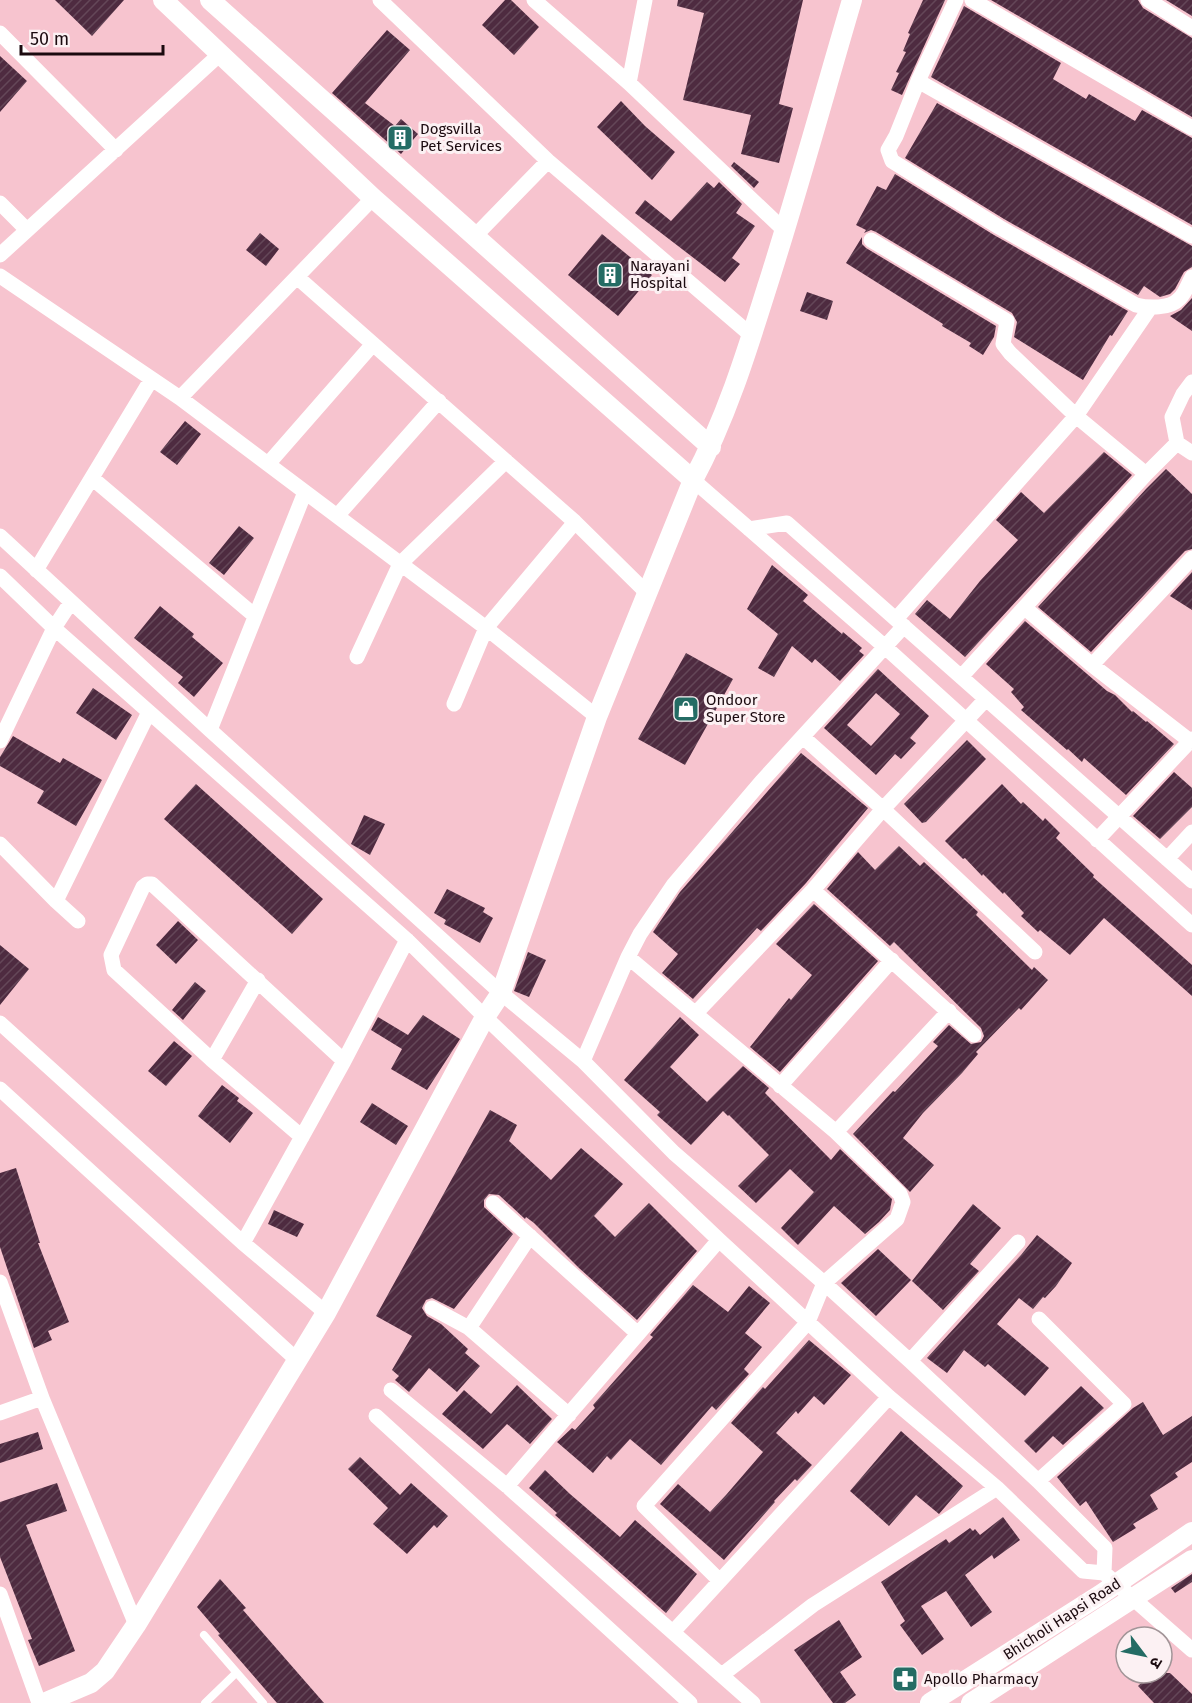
<svg xmlns="http://www.w3.org/2000/svg" width="1192" height="1703" viewBox="0 0 1192 1703" font-family="'Fira Sans','Noto Sans Devanagari',sans-serif">
  <style>
    .building { fill: url(#building-hatch); fill-rule: evenodd }
    .lines { fill: none; stroke-linecap: round; stroke-linejoin: round }
    .service { stroke: #fff; stroke-width: 8 }
    .minor { stroke: #fff; stroke-width: 15 }
    .tertiary { stroke: #fff; stroke-width: 20 }
    .labels { text-anchor: middle; dominant-baseline: central; stroke-width: 6; stroke-linejoin: round; paint-order: stroke }
    .poi-label { font-size: 15px; fill: #1b0a0f; stroke: #fcf1f3; text-anchor: start }
    .street-label { font-size: 15px; fill: #1b0a0f; stroke: #fcf1f3 }
  </style>
  <defs>
    <pattern id="building-hatch" width="6" height="6" patternUnits="userSpaceOnUse" patternTransform="scale(1.5)"><rect width="6" height="6" fill="#4e2b40"/><path d="M-1 1l2-2M0 6l6-6M5 7l2-2" fill="none" stroke="#644758"/></pattern>
  </defs>
  <rect width="100%" height="100%" fill="#f7c4cf"/>
  <!-- building -->
  <path class="building" d="M55 0H124L92 36Z
    M505 0H511L539 27 514 55 482 25Z
    M678 0H803L779 104 793 108 779 163 741 154 751 115 683 100 704 13 677 6Z
    M923 0H945L902 95 891 90 899 73 896 72 906 52 903 51 910 34 908 33Z
    M991 0H1138L1143 8 1192 38V117Z
    M1166 0H1192V16Z
    M964 6 1061 63 1053 79 1086 99 1089 94 1135 121 1142 110 1192 138V225L931 77Z
    M387 30 410 50 365 103 395 126 401 119 418 134 401 154 332 93Z
    M0 56 27 81 0 112Z
    M621 101 645 126 675 152 652 180 597 127Z
    M937 103 1192 246V267L1184 272 1175 289 1170 294 1160 297 1144 286 1138 295 1004 219 905 158Z
    M734 162 759 182 754 188 731 166Z
    M895 174 994 235 1128 311 1112 336 1110 335 1083 380 1014 337 1017 322 1012 313 876 232 871 230 864 233 866 230 856 225 877 186 886 190Z
    M707 182 714 188 719 182 742 204 736 213 755 226 732 258 740 264 725 282 635 213 645 200 671 221Z
    M260 233 279 249 266 266 246 250Z
    M602 234 652 275 618 316 568 275Z
    M862 237V244L866 248 996 326 994 337 983 355 969 346 971 343 942 326 943 324 846 263Z
    M807 292 833 301 827 320 800 311Z
    M1192 298V331L1170 316 1181 310Z
    M185 421 201 434 177 465 160 452Z
    M1104 452 1132 475 965 657 915 614 927 600 950 619 980 581 1018 540 996 520 1021 492 1044 513Z
    M1166 469 1192 494V549L1185 551 1091 652 1038 607 1146 489Z
    M239 526 254 538 224 575 209 563Z
    M772 565 808 595 803 601 842 634 843 632 862 648 859 651 864 655 840 681 815 659 812 663 792 646 774 677 758 668 778 634 747 609Z
    M1192 572V610L1170 596Z
    M160 606 194 634 192 637 223 663 194 697 178 683 183 677 134 638Z
    M1025 621 1107 691 1115 695 1132 712 1133 711 1146 722 1147 721 1174 744 1126 795 1084 758 1082 762 1068 749 1067 750 1021 710 1024 707 1011 692 1014 689 986 664Z
    M686 653 733 679 685 765 638 739Z
    M878 669 929 716 910 738 916 743 901 759 895 754 876 775 824 728ZM876 693 900 714 871 746 847 725Z
    M93 688 132 715 116 740 76 713Z
    M13 736 60 763 63 758 102 780 76 826 37 803 44 791 0 766V757Z
    M967 740 986 759 926 822 922 823 904 804Z
    M801 753 868 808 806 883 761 931 757 928 693 999 662 973 678 954 653 932 680 892Z
    M1174 772 1192 788V807L1160 839 1133 816Z
    M196 784 323 899 292 934 164 819Z
    M1002 784 1021 804 1023 802 1043 821 1045 818 1060 833 1056 838 1094 875 1093 877 1192 965V996L1104 918 1070 955 1040 930 1038 932 1021 916 1024 913 1004 892 1003 894 983 874 982 876 965 858 963 859 945 841Z
    M364 815 385 824 370 855 351 844Z
    M899 846 920 866 924 862 978 912 976 915 1032 970 1034 967 1048 980 1021 1010 1019 1008 976 1052 978 1054 962 1073 923 1113 903 1138 934 1165 910 1192 853 1134 893 1091 895 1092 938 1046 933 1042 949 1025 971 1044 981 1042 984 1036 981 1028 894 942 890 946 827 889 858 852 875 870Z
    M447 889 485 908 483 912 493 918 480 943 444 924 446 920 434 913Z
    M814 904 878 961 780 1072 750 1047 789 998 791 1000 812 975 776 944Z
    M178 921 198 940 176 964 156 945Z
    M0 945 29 969 0 1005Z
    M528 952 546 960 529 997 514 991Z
    M195 982 206 991 183 1020 172 1010Z
    M423 1015 460 1039 427 1090 391 1069 402 1049 371 1030 378 1017 408 1035Z
    M680 1017 699 1035 670 1067 707 1102 743 1066 769 1088 765 1093 831 1160 840 1149 892 1199 890 1210 879 1222 865 1234 834 1206 798 1245 781 1228 814 1192 790 1169 756 1203 738 1186 769 1155 729 1115 728 1116 723 1111 691 1145 657 1115 660 1112 624 1080Z
    M174 1041 192 1056 166 1086 148 1071Z
    M222 1085 239 1098 237 1101 253 1113 230 1143 198 1116Z
    M372 1103 408 1126 396 1145 360 1122Z
    M490 1110 517 1125 509 1141 551 1180 581 1148 623 1184 594 1216 615 1237 649 1203 697 1251 637 1320 579 1268 534 1223 526 1217 525 1219 499 1195 489 1194 484 1200V1207L513 1234 454 1309 432 1298 426 1300 422 1308 427 1316 441 1324 468 1349 465 1353 480 1366 457 1392 429 1368 409 1392 395 1380 399 1376 392 1370 412 1336 376 1316Z
    M16 1168 40 1243H38L69 1322 48 1331 52 1340 34 1348 0 1247V1173Z
    M973 1204 1001 1228 970 1264 979 1271 943 1310 912 1281Z
    M274 1210 304 1224 297 1237 268 1224Z
    M1037 1235 1072 1263 1056 1286 1045 1298 1043 1297 1033 1309 1019 1298 997 1324 1049 1368 1025 1396 988 1364 985 1367 964 1350 947 1373 927 1358 1021 1255Z
    M878 1249 911 1280 876 1316 841 1283Z
    M693 1285 728 1312 749 1286 770 1303 745 1333 762 1347 744 1369 749 1374 716 1410 712 1406 661 1465 630 1439 611 1460 607 1456 593 1473 557 1442 572 1428 575 1430 595 1408 593 1405 653 1337 650 1335Z
    M809 1340 851 1375 824 1405 814 1396 798 1414 796 1411 776 1433 812 1465 797 1481 795 1479 774 1501 775 1502 724 1560 660 1504 678 1484 710 1512 726 1495 763 1452 731 1423 763 1387 765 1389Z
    M517 1385 552 1419 530 1444 507 1424 483 1449 442 1414 464 1390 491 1414Z
    M1081 1386 1104 1408 1063 1445 1053 1436 1036 1453 1024 1441Z
    M1143 1402 1163 1435 1192 1416V1462L1175 1473 1178 1477 1150 1495 1158 1509 1133 1524 1136 1528 1113 1542 1086 1501 1080 1506 1057 1477 1133 1408Z
    M901 1431 963 1486 939 1514 916 1495 889 1526 850 1491Z
    M38 1432 43 1449 0 1463V1444Z
    M360 1457 400 1495 411 1483 448 1516 437 1528 434 1525 407 1554 373 1524 388 1508 348 1469Z
    M545 1470 570 1494 620 1537 635 1520 697 1574 666 1613 555 1515 557 1513 529 1488Z
    M57 1483 67 1511 26 1525 75 1651 39 1666 28 1640 32 1639 0 1557V1502Z
    M1003 1517 1020 1540 994 1559 992 1555 965 1575 992 1612 971 1627 946 1591 921 1606 944 1639 922 1655 900 1625 905 1621 881 1582 946 1539 949 1543 970 1528 973 1531 975 1529 980 1535Z
    M1192 1574V1582L1175 1593 1171 1588Z
    M220 1579 246 1608 243 1610 324 1703H277L218 1635 220 1634 197 1607Z
    M839 1620 862 1657 840 1672 856 1695 845 1703H833L794 1650Z
    M1152 1673H1170L1192 1694V1703H1154L1138 1686Z"/>
  <g class="lines">
    <!-- service -->
    <path class="service" d="M204 1635 263 1703
      M205 1703 236 1673"/>
    <!-- minor -->
    <path class="minor" d="M380 0 548 161 752 336
      M534 0 629 83 785 231
      M956 0 918 81 1192 236
      M972 0 1192 128
      M1148 0 1192 28
      M0 33 116 150
      M918 81 896 136 888 150 892 161 999 227 1136 305C1148 308 1170 309 1179 299 1185 294 1188 284 1192 277
      M629 83 645 0
      M0 203 27 230
      M474 237 548 161
      M871 240 1007 321 1003 344 1010 353 1076 416 1146 474
      M0 255 219 55
      M0 276 180 398 486 628 597 717
      M297 277 575 522 647 593
      M180 398 373 198
      M1177 443 1172 417 1183 394 1192 382
      M268 464 373 344
      M92 478 255 616
      M693 480 884 646 1192 925
      M337 516 439 401
      M749 529 787 523 1192 881
      M0 536 210 730 501 993 583 1061 674 1153 824 1283 910 1361 1038 1481 1105 1548 1104 1573
      M36 570 151 380
      M0 576 54 628 407 940 485 1017 719 1240 889 1397 997 1488 1083 1571 1104 1573 1192 1650
      M1025 608 1092 665 1190 741
      M896 619 1076 416 1150 308
      M357 657 400 564 506 461
      M1092 665 1192 558
      M961 677 1146 474 1177 443 1192 453
      M454 704 486 628 575 522
      M210 730 305 492
      M803 737 883 809 1035 952
      M0 741 54 628 71 602
      M1097 840 1192 739
      M0 844 56 901 78 921
      M1167 859 1192 832
      M813 890 974 1035
      M56 901 149 712
      M628 957 836 1132 900 1194 903 1202 897 1219 824 1283 808 1322 644 1506 720 1581
      M696 1013 813 890 883 809 986 699
      M0 1023 243 1243 326 1313
      M212 1060 258 980
      M583 1061 628 957 640 934 674 884 761 782 904 626
      M780 1086 892 960
      M0 1089 297 1360
      M836 1132 949 1011
      M302 1137 212 1060 114 970 111 955 143 887 147 884H152L344 1061
      M493 1203 637 1333
      M243 1243 344 1061 407 940
      M0 1282 42 1398 136 1625
      M432 1308 469 1328 569 1415
      M469 1328 530 1236
      M910 1361 1018 1242
      M391 1390 507 1486 753 1703
      M0 1413 42 1398
      M376 1416 690 1703
      M1038 1481 1124 1404 1039 1319
      M507 1486 719 1240
      M0 1594 39 1703
      M673 1632 889 1397
      M723 1674 813 1605 997 1488"/>
    <!-- tertiary -->
    <path class="tertiary" d="M163 0 373 198 693 480
      M210 0 711 447
      M44 1703 91 1683 105 1671 136 1625 326 1313 485 1017 501 993 597 717 693 480C726 419 747 351 768 284 798 190 824 95 852 0
      M930 1703 1100 1595 1192 1532
      M971 1703 1192 1560"/>
  </g>
  <!-- icons -->
  <defs>
    <g id="building-square" transform="scale(1.35)"><rect x="-9" y="-9" width="18" height="18" rx="4" fill="#246c64" stroke="#fcf1f3"/><path d="M-4-6H4V6H1V3H-1V6H-4ZM-2.5-4.3h1.7v1.8h-1.7ZM.8-4.3h1.7v1.8H.8ZM-2.5-1h1.7V.8h-1.7ZM.8-1h1.7V.8H.8Z" fill="#fff"/></g>
    <g id="shop-square" transform="scale(1.35)"><rect x="-9" y="-9" width="18" height="18" rx="4" fill="#246c64" stroke="#fcf1f3"/><path d="M-5-2.5h2.3a2.7 3.5 0 0 1 5.4 0H5L5.5 6h-11ZM-1.5-2.5h3a1.5 2.3 0 0 0-3 0Z" fill="#fff"/></g>
    <g id="pharmacy-square" transform="scale(1.35)"><rect x="-9" y="-9" width="18" height="18" rx="4" fill="#246c64" stroke="#fcf1f3"/><path d="M-2-6h4v4h4v4h-4v4h-4v-4h-4v-4h4Z" fill="#fff"/></g>
  </defs>
  <g fill-rule="evenodd">
    <use href="#building-square" x="400" y="138"/>
    <use href="#building-square" x="610" y="275"/>
    <use href="#shop-square" x="686" y="709"/>
    <use href="#pharmacy-square" x="905" y="1679"/>
  </g>
  <g class="labels">
    <!-- poi labels -->
    <g class="poi-label">
      <text x="420" y="129">Dogsvilla<tspan x="420" dy="17">Pet Services</tspan></text>
      <text x="630" y="266">Narayani<tspan x="630" dy="17">Hospital</tspan></text>
      <text x="706" y="700">Ondoor<tspan x="706" dy="17">Super Store</tspan></text>
      <text x="924" y="1679">Apollo Pharmacy</text>
    </g>
    <!-- street labels -->
    <g class="street-label">
      <text transform="translate(1062 1619) rotate(-33)">Bhicholi Hapsi Road</text>
    </g>
  </g>
  <!-- north arrow -->
  <g transform="translate(1144 1655) rotate(122)"><circle r="28" fill="#fcf1f3" stroke="#a29598" stroke-width="1.5"/>
  <path d="M0-4.5L10 22L0 15L-10 22Z" fill="#246c64"/>
  <text y="-9" font-size="16" font-weight="bold" text-anchor="middle" fill="#1b0a0f">उ</text>
  </g>
  <!-- scale -->
  <path d="M21 45v9h142v-9" fill="none" stroke="#1b0a0f" stroke-width="3"/>
  <text x="30" y="45" font-size="18" fill="#1b0a0f" stroke="#fcf1f3" stroke-width="4.5" paint-order="stroke">50 m</text>
</svg>
